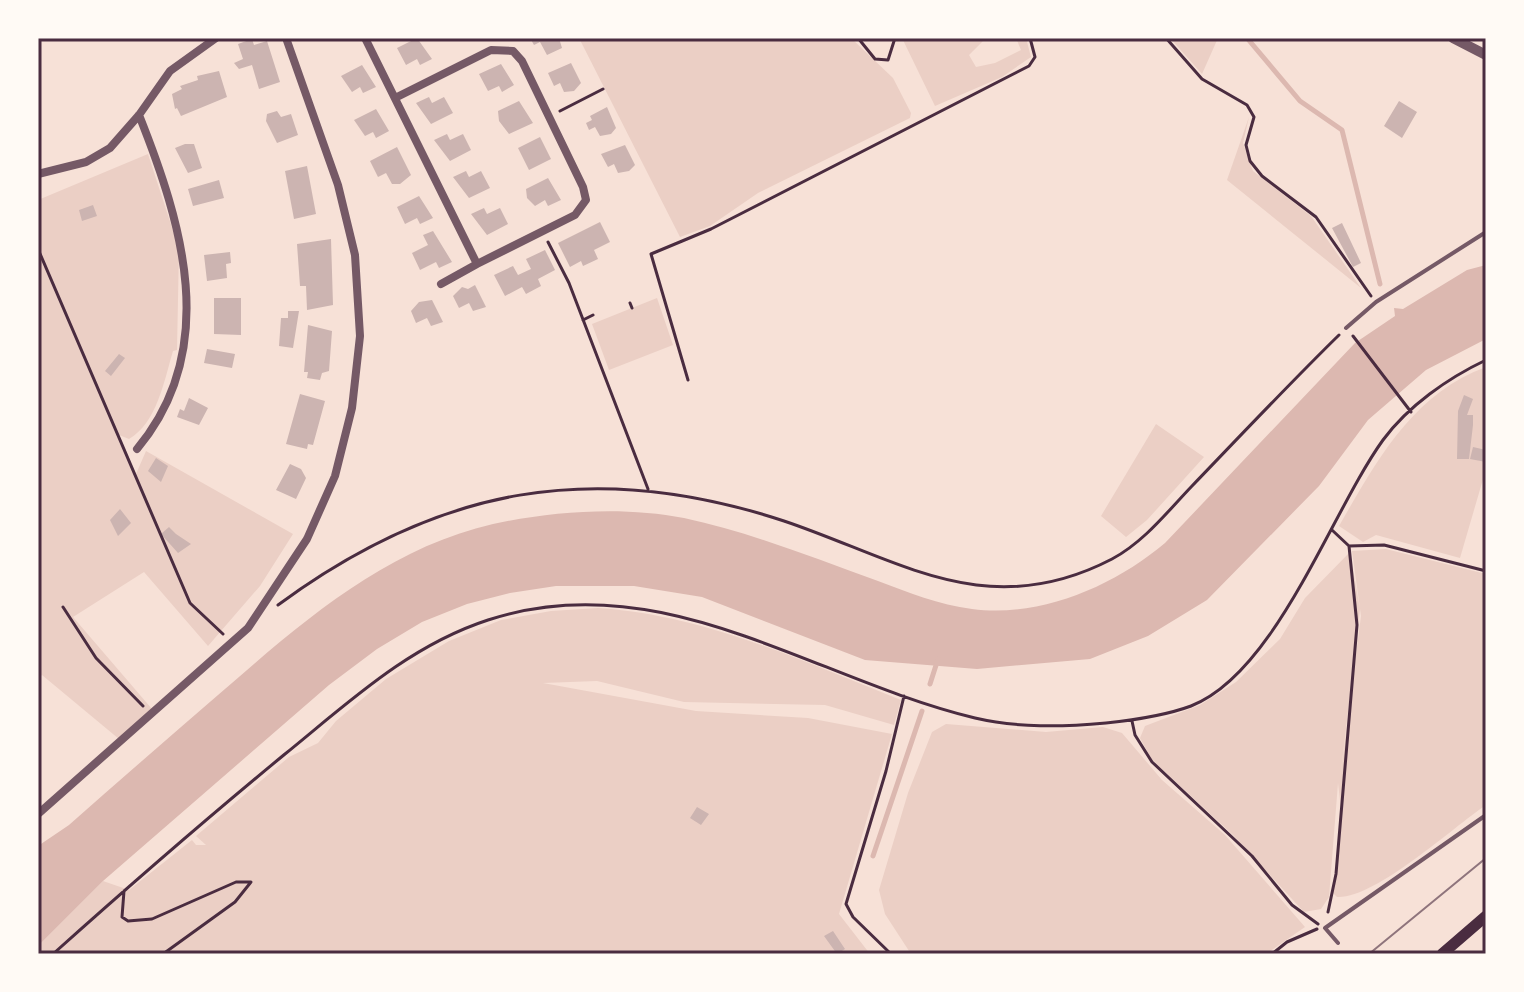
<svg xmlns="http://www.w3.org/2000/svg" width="1524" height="992" viewBox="0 0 1524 992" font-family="'DejaVu Sans',sans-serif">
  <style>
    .green { fill: #ebcfc5 }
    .water { fill: #dcb8b0 }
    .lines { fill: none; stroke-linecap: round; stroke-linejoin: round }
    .stream { stroke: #dcb8b0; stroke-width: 5 }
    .building { fill: #ccb4b1 }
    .path { stroke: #4a2c40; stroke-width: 3 }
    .service { stroke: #755966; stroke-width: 4 }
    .minor { stroke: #755966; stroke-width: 8 }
    .tertiary { stroke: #755966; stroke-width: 10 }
    .secondary { stroke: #4a2c40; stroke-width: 11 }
    .tram { stroke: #8f747c; stroke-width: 2 }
    .neatline { fill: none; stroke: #4a2c40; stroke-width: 3 }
  </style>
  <rect width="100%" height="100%" fill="#f7e1d7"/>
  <!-- green -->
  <path class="green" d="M579 38H851L893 78 911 113 910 118 758 193 710 226 680 237Z
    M902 38H981L983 41 969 55 976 67 995 63 1021 50 1016 38H1026L1031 57 1002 77 935 106Z
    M1170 38H1218L1202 74Z
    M1249 117 1243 143 1253 171 1311 216 1361 288 1227 180Z
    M148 154 179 249 177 350 173 351C164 381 157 423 129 439L119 435 136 474 146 451 293 534 260 586 208 646 144 572 73 617 152 709 119 739 42 675 38 679V200Z
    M657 298 673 345 609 370 592 324Z
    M1486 367V469L1460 558 1376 535 1363 542 1339 526C1376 462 1412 394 1486 367Z
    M1156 424 1204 457 1147 520 1126 537 1101 516Z
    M1386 549 1486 574V805C1452 828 1375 899 1337 897L1333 893 1341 809 1338 783 1329 897 1321 909 1304 912 1233 835 1152 760 1140 738 1145 726 1200 705 1236 682 1280 639 1305 598 1350 552 1360 609 1340 780 1361 616 1352 551Z
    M598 608C705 615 802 661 901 700L894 725 825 705 684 702 597 681 543 683 696 711 808 718 892 734 839 914 870 954H38V946L103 881 129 890 192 840 196 845H206L196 836 289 757 318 743 336 721 386 679 449 641 501 620 551 611Z
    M946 724 1046 732 1103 727 1122 733 1162 780 1225 835 1305 927 1266 954H911L885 914 879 890 908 793 932 732Z"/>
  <!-- water -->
  <path class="water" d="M1486 265V339L1426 370 1368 420 1319 486 1207 600 1148 636 1090 659 977 669 865 660 702 597 634 586H556L510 593 467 604 422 622 377 649 329 685 103 881 38 946V846L69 825C119 781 168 738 218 695 300 624 384 549 493 524 553 511 623 506 684 518 750 532 814 558 878 581 908 592 939 605 972 609 1041 618 1114 586 1165 543L1355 343 1395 316 1394 308 1403 309 1467 270Z"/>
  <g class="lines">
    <!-- stream -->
    <path class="stream" d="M1247 38 1300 101 1342 130 1380 284
      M930 684 938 659
      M873 856 922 711"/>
  </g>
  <!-- building -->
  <path class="building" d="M417 38 432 59 420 65 417 59 406 65 397 48Z
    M530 38H559L562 48 547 55 540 42 534 45Z
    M252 39 254 45 267 41 280 82 259 89 252 65 239 69 234 63 243 59 238 44Z
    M571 63 581 83 574 91 564 92 560 83 554 86 548 73Z
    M501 64 514 85 502 92 499 86 488 91 479 74Z
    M362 65 376 87 363 93 360 87 352 92 341 76Z
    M219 71 227 97 181 116 177 108 175 109 172 94 182 89 180 86 198 80 197 76Z
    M429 97 432 103 444 97 453 113 431 124 416 103Z
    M519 101 533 123 509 134 499 121 498 111Z
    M1399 101 1417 112 1402 138 1384 126Z
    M607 107 616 128 611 134 600 136 595 127 589 130 586 123 592 120 590 116Z
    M376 109 389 131 376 138 373 132 365 136 354 120Z
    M277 111 281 117 291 114 298 135 277 143 266 121 267 114Z
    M447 134 450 140 463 134 471 150 450 161 434 140Z
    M540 137 551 159 529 170 518 148Z
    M185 144H194L202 168 188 173 175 148Z
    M625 145 635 165 629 171 618 173 614 164 608 167 601 154Z
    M397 147 411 175 400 184H392L386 173 378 177 370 161Z
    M307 166 316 214 294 219 285 171Z
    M466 171 469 177 481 171 490 188 469 198 453 177Z
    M548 178 561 200 548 206 545 200 535 206 527 198 526 189Z
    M219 180 224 198 193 206 188 189Z
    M419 196 433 218 420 224 417 218 405 224 397 207Z
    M93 205 97 216 82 221 79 210Z
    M484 208 487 214 500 208 508 224 487 235 471 214Z
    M600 222 610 242 594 250 598 259 583 266 581 261 570 267 558 243Z
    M1342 223 1361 263 1353 267 1332 228Z
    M433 231 452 262 439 268 436 262 420 270 412 253 428 245 423 235Z
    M331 239 333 305 307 310 306 286H300L297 244Z
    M545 250 555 270 538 279 541 286 526 294 522 287 505 296 494 275 513 266 518 275 531 269 526 259Z
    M230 252 231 263 226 264 227 278 207 281 204 255Z
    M475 285 486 307 473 311 469 303 459 308 453 296 462 287 468 289Z
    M214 298H241V335L214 334Z
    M432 300 443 322 431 326 427 318 416 323 411 311 419 302Z
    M288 311H299L293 348 279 346 281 318H288Z
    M308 325 332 331 329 371 322 373 320 380 307 378 308 372H304Z
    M207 349 235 354 232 368 204 363Z
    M119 354 125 358 111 376 105 371Z
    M300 394 325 401 313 445 308 444 307 449 286 444Z
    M1464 395 1473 399 1467 415H1473V425L1469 459H1457L1458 411Z
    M189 398 208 408 199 425 177 417 180 409 184 411Z
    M1473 447 1486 450V462L1470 459Z
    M156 458 168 466 161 482 148 471Z
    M290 464 301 469 306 478 296 499 276 490Z
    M120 509 131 523 118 536 110 520Z
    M169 527 176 534 191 544 178 553 161 534Z
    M697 807 709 814 701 825 690 818Z
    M833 931 845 949 837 954 824 936Z"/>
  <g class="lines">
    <!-- path -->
    <path class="path" d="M858 38 875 59 888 60 895 38
      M1166 38 1202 79 1247 105 1254 117 1246 145 1250 161 1262 176 1316 217 1371 296
      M560 111 603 89
      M548 242 569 283 648 489
      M38 249 190 603 223 634
      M630 303 632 308
      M583 320 593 315
      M1353 336 1411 412
      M688 380 651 254 711 229 1029 66 1035 57 1030 38
      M1332 530 1349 546 1384 545 1486 571
      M278 605C438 487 594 458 784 521 900 560 987 624 1112 559 1144 542 1168 511 1192 486 1241 435 1289 384 1339 335
      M63 607 96 658 143 706
      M1132 721 1135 735 1152 762 1252 856 1292 905 1318 924
      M124 891 122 917 128 921 152 919 236 882H251L235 902 163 954
      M1328 912 1336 874 1357 625 1349 546
      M53 954C129 886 206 819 285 754 348 703 408 646 488 620 661 563 813 679 975 718 1018 728 1062 727 1106 723 1135 720 1164 716 1191 706 1276 673 1331 512 1383 440 1408 406 1448 378 1486 360
      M891 954 853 917 846 904 886 771 904 696
      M1272 954 1287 942 1317 929"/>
    <!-- service -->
    <path class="service" d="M1346 328 1376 302 1486 232
      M1338 943 1325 928 1486 815"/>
    <!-- minor -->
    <path class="minor" d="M365 38 477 264 575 215 586 200 583 187 522 61 513 51 491 50 395 98
      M38 174 86 162 110 148 139 115 170 71 216 38
      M441 284 477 264
      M137 449C221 349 182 223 139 115
      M38 814 248 628 307 539 335 476 352 408 360 336 355 255 338 185 286 38"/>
    <!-- tertiary -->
    <path class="tertiary" d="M1453 38 1486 55"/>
    <!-- secondary -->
    <path class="secondary" d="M1442 954 1486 916"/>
    <!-- tram -->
    <path class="tram" d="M1369 954 1486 858"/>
  </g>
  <!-- border -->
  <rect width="1524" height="992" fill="none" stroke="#fffaf5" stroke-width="80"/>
  <rect x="40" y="40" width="1444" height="912" class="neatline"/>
</svg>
